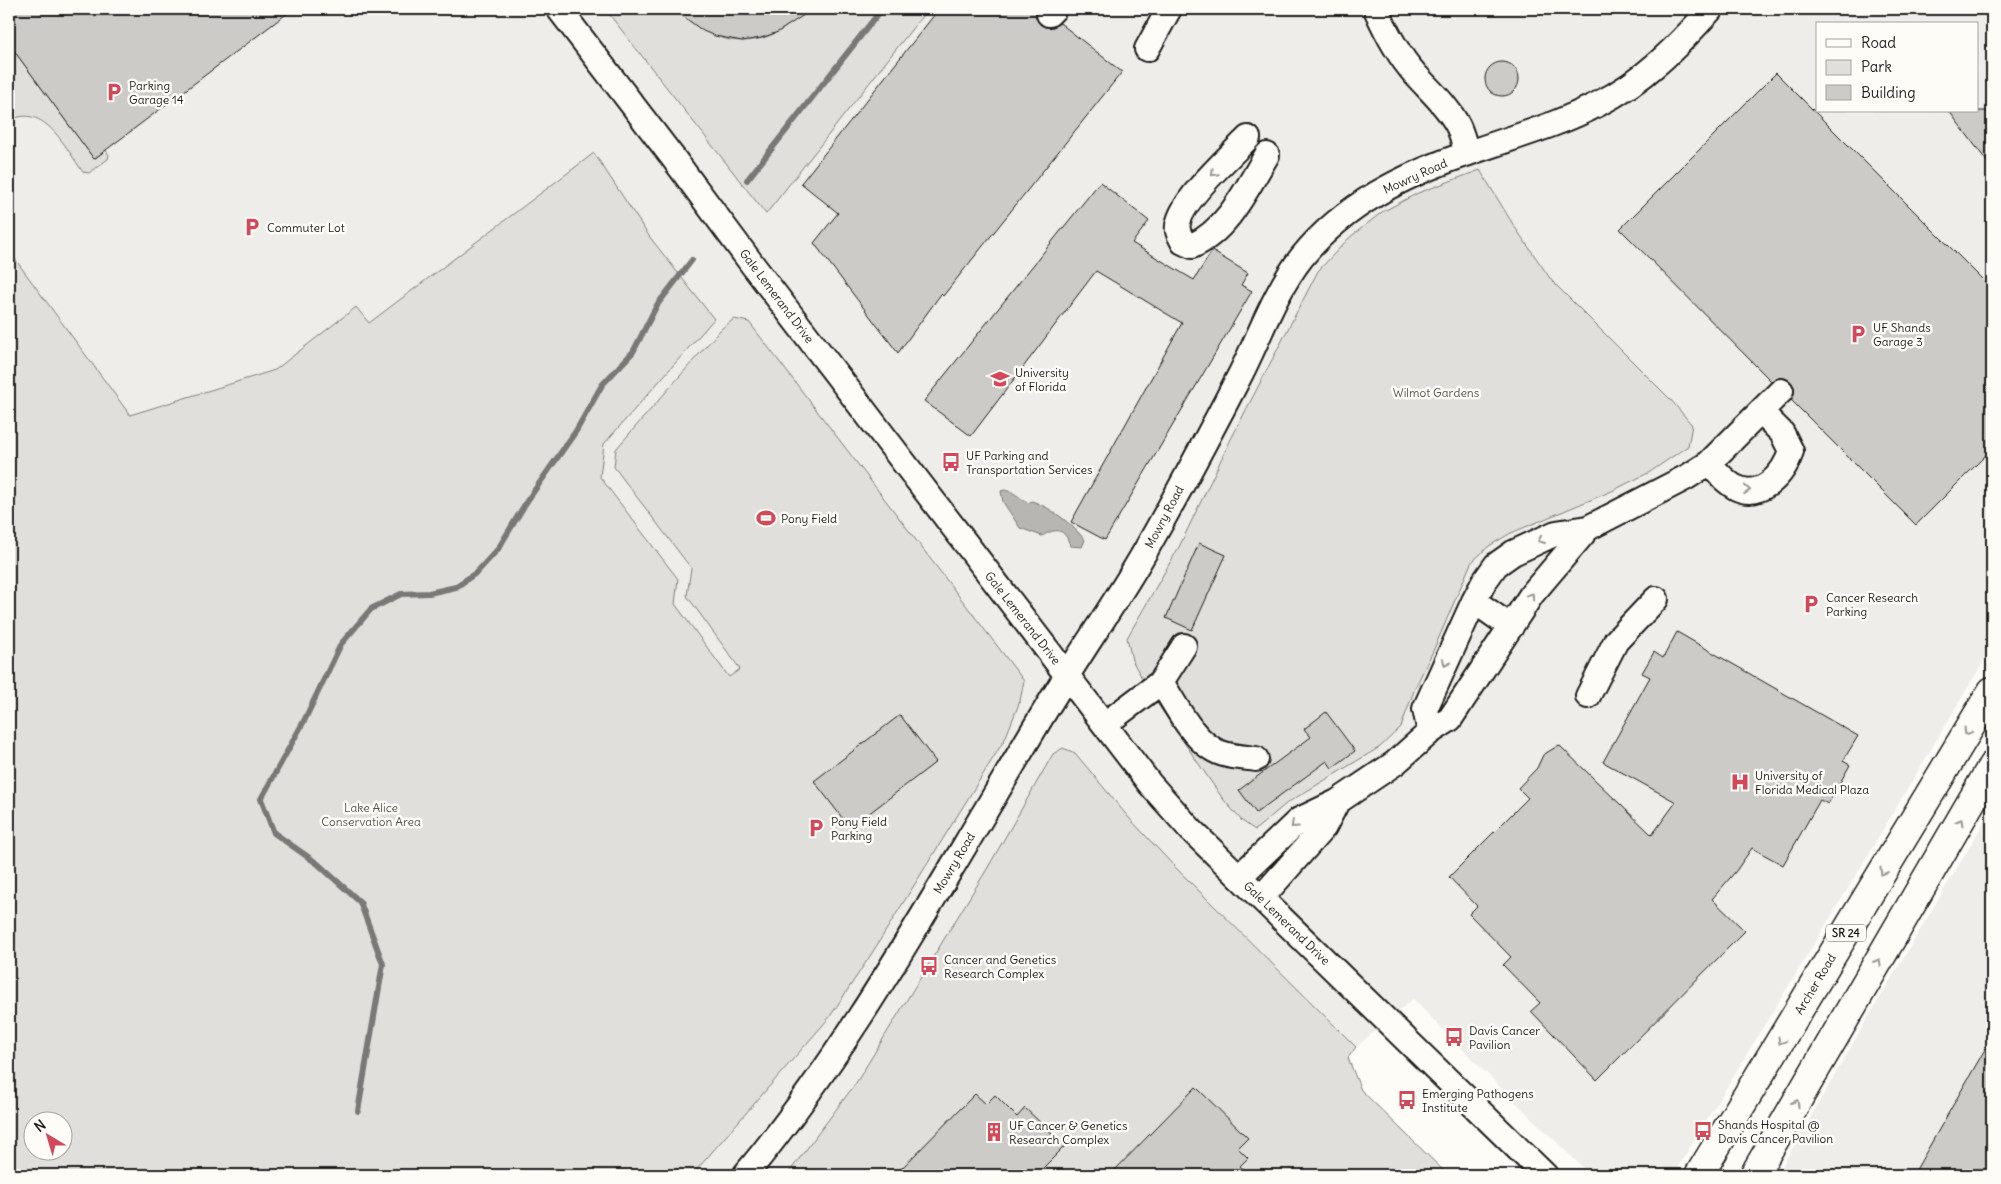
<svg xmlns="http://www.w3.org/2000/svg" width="2001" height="1184" viewBox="0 0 2001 1184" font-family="Delius,sans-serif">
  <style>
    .built { fill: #eeede9; fill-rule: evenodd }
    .green { fill: #e0dfdb; stroke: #7e7e7c; fill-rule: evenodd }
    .water { fill: #b7b6b2; stroke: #797876 }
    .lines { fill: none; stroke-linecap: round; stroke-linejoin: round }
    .stream { stroke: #797876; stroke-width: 6 }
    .building { fill: #cccbc8; stroke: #1c1c1c }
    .minor-casing { stroke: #1c1c1c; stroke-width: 28 }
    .major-casing { stroke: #1c1c1c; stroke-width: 31 }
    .minor { stroke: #fdfcf7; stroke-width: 24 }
    .major { stroke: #fdfcf7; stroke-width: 28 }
    .oneway { stroke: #989794 }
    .labels { text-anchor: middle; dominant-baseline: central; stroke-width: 5; stroke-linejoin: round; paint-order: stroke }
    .shield { fill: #fdfcf7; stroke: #605f5e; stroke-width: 1 }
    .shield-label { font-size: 11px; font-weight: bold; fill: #1c1c1c }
    .poi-label { font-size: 12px; fill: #1c1c1c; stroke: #fdfcf7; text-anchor: start }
    .street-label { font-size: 12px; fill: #1c1c1c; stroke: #fdfcf7 }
    .park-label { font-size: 12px; fill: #575655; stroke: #fdfcf7 }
  </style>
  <rect width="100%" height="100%" fill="#fdfcf7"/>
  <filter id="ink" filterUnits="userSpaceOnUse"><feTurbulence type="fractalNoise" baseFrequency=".02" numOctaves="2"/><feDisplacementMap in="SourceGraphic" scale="10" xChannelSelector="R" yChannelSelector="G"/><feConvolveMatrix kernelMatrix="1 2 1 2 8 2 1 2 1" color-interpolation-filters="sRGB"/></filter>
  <g filter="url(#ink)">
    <!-- built -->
    <path class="built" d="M9 9H1992V647L1847 890 1673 1175H1591L1516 1103 1413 999 1356 1047 1348 1058 1361 1090 1448 1175H9ZM1817 24H1977V111H1817ZM32 1122H62V1152H32Z
      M1992 809V1175H1777L1869 1016Z"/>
    <!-- green -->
    <path class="green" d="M605 9H678C715 51 769 52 805 9H926L923 15 766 214Z
      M9 44 94 159 106 150 109 155 108 159 89 173 83 172C66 149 44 101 9 121Z
      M594 153 649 236 714 319 604 444 600 477 678 579 675 604 729 677 740 669 687 596 691 568 614 467 616 449 721 329 734 319 749 322 1024 681 1020 701 1005 739 872 953 829 1018 692 1175H9V251L130 415 275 370 356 307 369 323ZM32 1122H62V1152H32Z
      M1480 170 1514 226 1552 281 1671 400 1692 425 1688 446 1650 472 1612 491 1511 533 1489 546 1471 563 1434 649 1415 688 1401 727 1380 747 1287 803 1255 830 1242 821 1223 799 1152 696 1132 660 1127 638 1180 545 1231 439 1318 271 1349 238 1382 212 1418 193Z
      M1063 748 1075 753 1129 818 1174 866 1356 1047 1348 1058 1361 1090 1448 1175H787L856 1083 987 869 1053 754Z"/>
    <!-- water -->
    <path class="water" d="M1004 490 1012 492 1028 503 1032 501C1052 508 1072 524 1085 540L1082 547 1071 546C1068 542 1068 538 1065 535 1059 527 1049 532 1042 536L1020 528 1003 502 1001 491Z"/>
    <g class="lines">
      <!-- stream -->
      <path class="stream" d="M747 180 882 9
        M358 1111 383 964 360 902 318 864 274 833 261 799 304 721 341 644 371 609 401 594 429 593 456 587 477 572 498 549 527 501 576 431 602 385 633 352 657 305 692 260"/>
    </g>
    <!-- building -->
    <path class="building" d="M9 9H293L94 159 9 44Z
      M673 9H813L778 32 761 38 742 41 715 36 703 31Z
      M939 9H1037L1036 17 1040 24 1045 27H1052L1060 23 1122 72 943 296 941 294 898 353 814 243 838 213 801 183Z
      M1485 79a17 17 0 1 1 34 0a17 17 0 1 1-34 0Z
      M1776 73 1992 289V449L1916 525 1791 400 1794 394V387L1791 382 1784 378H1777L1771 381 1620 229Z
      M1949 111H1992V168Z
      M1100 182 1149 221 1132 243 1194 280 1212 251 1248 273 1241 285 1252 291 1105 540 1071 522 1182 323 1096 271 971 436 924 401Z
      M1199 543 1226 555 1192 630 1166 618Z
      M1677 632 1858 736 1843 761 1850 765 1828 804 1820 800 1783 865 1752 848 1736 871 1712 899 1745 931 1597 1080 1531 1011 1540 1003 1503 965 1511 957 1469 914 1477 906 1449 877 1528 798 1518 788 1537 768 1543 755 1559 745 1652 835 1676 802 1603 762 1650 677 1642 673 1654 652 1663 658Z
      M1326 712 1355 751 1332 768 1327 761 1256 813 1239 790 1311 737 1304 729Z
      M900 715 936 762 850 828 814 781Z
      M1992 1037V1175H1913Z
      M1196 1087 1248 1138 1238 1148 1248 1158 1240 1166 1249 1175H1110Z
      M975 1094 986 1104 995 1095 1017 1117 1025 1108 1065 1146 1036 1175H895Z"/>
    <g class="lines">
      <!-- minor casing -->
      <g class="minor-casing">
        <path id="minor" d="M559 9 674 159 755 268 1150 784 1191 830 1545 1175
          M1376 9C1386 32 1399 56 1415 74 1430 91 1446 104 1457 124 1462 133 1464 144 1467 153
          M1049 14 1054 9
          M1147 49 1169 9
          M1248 138C1231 155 1173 207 1178 231 1179 235 1182 239 1183 242L1192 246C1228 230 1247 188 1267 155
          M1709 463C1726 483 1744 502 1770 483 1781 474 1787 465 1791 451L1782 433 1761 412
          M1474 601 1511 627
          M1161 682C1174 702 1190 735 1211 748 1223 757 1242 757 1256 759
          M1588 696 1616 641 1656 599
          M1105 724 1161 682 1184 646
          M1430 732 1425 709 1474 601 1484 582 1496 565 1513 553 1556 533 1588 528 1687 477 1709 463 1781 391
          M1240 876 1299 820 1337 802 1395 763 1430 732 1450 719 1532 594 1588 528
          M1262 897 1324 827 1337 802
          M745 1175C842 1058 917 925 995 795 1019 755 1042 714 1068 674 1094 632 1123 591 1147 548 1179 491 1210 433 1240 375 1260 336 1275 291 1302 257 1344 205 1404 175 1466 154 1510 138 1556 126 1598 104 1644 81 1677 47 1711 9"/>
      </g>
      <!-- major casing -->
      <g class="major-casing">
        <path id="major" d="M1699 1175 1992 691
          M1754 1175 1992 766"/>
      </g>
      <!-- minor -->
      <use href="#minor" class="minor"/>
      <!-- major -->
      <use href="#major" class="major"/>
    </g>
    <!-- one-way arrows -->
    <defs><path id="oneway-chevron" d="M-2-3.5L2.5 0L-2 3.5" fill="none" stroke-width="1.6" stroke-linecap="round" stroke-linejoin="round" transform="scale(1.25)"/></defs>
    <g class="oneway">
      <use href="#oneway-chevron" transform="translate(1214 173) rotate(134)"/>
      <use href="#oneway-chevron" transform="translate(1747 490) rotate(4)"/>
      <use href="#oneway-chevron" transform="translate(1541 540) rotate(155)"/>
      <use href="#oneway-chevron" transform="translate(1531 596) rotate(-55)"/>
      <use href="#oneway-chevron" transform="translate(1446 663) rotate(114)"/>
      <use href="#oneway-chevron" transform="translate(1967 732) rotate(121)"/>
      <use href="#oneway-chevron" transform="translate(1960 822) rotate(-60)"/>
      <use href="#oneway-chevron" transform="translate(1294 825) rotate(138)"/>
      <use href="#oneway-chevron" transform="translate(1883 872) rotate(121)"/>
      <use href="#oneway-chevron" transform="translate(1878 962) rotate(-60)"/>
      <use href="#oneway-chevron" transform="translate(1781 1041) rotate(121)"/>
      <use href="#oneway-chevron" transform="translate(1796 1103) rotate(-60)"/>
    </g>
  </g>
  <!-- icons -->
  <defs>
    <g id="parking-bare" transform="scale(1.5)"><path d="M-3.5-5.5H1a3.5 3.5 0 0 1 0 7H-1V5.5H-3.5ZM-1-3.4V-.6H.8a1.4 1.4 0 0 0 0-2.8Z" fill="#d1495b" stroke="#fdfcf7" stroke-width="2.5" paint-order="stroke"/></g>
    <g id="university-bare" transform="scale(1.5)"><path d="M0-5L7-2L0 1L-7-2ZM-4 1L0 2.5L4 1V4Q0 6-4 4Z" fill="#d1495b" stroke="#fdfcf7" stroke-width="2.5" paint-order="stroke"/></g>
    <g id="bus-bare" transform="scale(1.5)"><path d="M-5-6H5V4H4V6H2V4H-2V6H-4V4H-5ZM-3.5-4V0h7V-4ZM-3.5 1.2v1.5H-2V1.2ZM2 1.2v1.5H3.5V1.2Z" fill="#d1495b" stroke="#fdfcf7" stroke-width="2.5" paint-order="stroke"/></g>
    <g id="stadium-bare" transform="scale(1.5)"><path d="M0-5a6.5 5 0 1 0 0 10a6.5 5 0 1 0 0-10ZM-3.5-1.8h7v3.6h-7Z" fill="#d1495b" stroke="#fdfcf7" stroke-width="2.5" paint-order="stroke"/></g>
    <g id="hospital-bare" transform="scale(1.5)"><path d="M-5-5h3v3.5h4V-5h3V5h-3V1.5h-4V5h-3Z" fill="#d1495b" stroke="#fdfcf7" stroke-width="2.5" paint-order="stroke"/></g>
    <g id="building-bare" transform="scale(1.5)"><path d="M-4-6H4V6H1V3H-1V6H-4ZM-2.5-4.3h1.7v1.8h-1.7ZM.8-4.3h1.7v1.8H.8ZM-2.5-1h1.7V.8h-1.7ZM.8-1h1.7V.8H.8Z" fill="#d1495b" stroke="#fdfcf7" stroke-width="2.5" paint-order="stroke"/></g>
  </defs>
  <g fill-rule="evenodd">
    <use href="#parking-bare" x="114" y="92"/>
    <use href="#parking-bare" x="252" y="227"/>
    <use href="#parking-bare" x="1858" y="334"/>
    <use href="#university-bare" x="1000" y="379"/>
    <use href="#bus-bare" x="951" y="462"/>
    <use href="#stadium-bare" x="766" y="518"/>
    <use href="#parking-bare" x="1811" y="604"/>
    <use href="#hospital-bare" x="1740" y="782"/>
    <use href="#parking-bare" x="816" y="828"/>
    <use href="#bus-bare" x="929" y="966"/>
    <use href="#bus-bare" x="1454" y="1037"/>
    <use href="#bus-bare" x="1407" y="1100"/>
    <use href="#bus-bare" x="1703" y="1131"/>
    <use href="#building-bare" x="994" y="1132"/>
  </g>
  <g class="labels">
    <!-- shield labels -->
    <rect class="shield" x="1826" y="924.5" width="40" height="17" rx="4"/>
    <g class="shield-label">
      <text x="1846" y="933">SR 24</text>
    </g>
    <!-- poi labels -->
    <g class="poi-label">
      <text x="129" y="85">Parking<tspan x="129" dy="14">Garage 14</tspan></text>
      <text x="267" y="227">Commuter Lot</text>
      <text x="1873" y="327">UF Shands<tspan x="1873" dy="14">Garage 3</tspan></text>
      <text x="1015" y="372">University<tspan x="1015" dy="14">of Florida</tspan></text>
      <text x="966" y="455">UF Parking and<tspan x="966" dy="14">Transportation Services</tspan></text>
      <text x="781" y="518">Pony Field</text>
      <text x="1826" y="597">Cancer Research<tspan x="1826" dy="14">Parking</tspan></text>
      <text x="1755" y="775">University of<tspan x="1755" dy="14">Florida Medical Plaza</tspan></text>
      <text x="831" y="821">Pony Field<tspan x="831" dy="14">Parking</tspan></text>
      <text x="944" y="959">Cancer and Genetics<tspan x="944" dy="14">Research Complex</tspan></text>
      <text x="1469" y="1030">Davis Cancer<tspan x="1469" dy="14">Pavilion</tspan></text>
      <text x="1422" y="1093">Emerging Pathogens<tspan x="1422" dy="14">Institute</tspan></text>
      <text x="1718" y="1124">Shands Hospital @<tspan x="1718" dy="14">Davis Cancer Pavilion</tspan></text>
      <text x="1009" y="1125">UF Cancer &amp; Genetics<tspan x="1009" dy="14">Research Complex</tspan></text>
    </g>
    <!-- street labels -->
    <g class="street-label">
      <text transform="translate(1415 176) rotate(-24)">Mowry Road</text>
      <text transform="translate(777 296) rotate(53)">Gale Lemerand Drive</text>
      <text transform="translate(1164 517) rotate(-62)">Mowry Road</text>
      <text transform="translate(1023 618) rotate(52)">Gale Lemerand Drive</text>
      <text transform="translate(954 863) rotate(-59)">Mowry Road</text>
      <text transform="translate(1287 923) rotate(44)">Gale Lemerand Drive</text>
      <text transform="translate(1815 984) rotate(-59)">Archer Road</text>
    </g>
    <!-- park labels -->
    <g class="park-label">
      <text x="1436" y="392">Wilmot Gardens</text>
      <text x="371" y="807">Lake Alice<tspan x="371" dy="14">Conservation Area</tspan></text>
    </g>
  </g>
  <!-- margin -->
  <rect width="2001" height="1184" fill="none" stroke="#fdfcf7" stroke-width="30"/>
  <rect x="15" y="15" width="1971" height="1154" fill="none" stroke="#1c1c1c" stroke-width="2" filter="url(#ink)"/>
  <!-- legend -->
  <rect x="1816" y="22" width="162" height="90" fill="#fdfcf7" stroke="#a3a29f"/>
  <rect x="1826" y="39" width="25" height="8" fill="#fdfcf7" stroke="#a3a29f"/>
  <text x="1861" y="48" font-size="15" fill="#1c1c1c">Road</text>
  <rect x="1826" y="60" width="25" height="15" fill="#e0dfdb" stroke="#a3a29f"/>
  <text x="1861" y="72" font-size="15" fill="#1c1c1c">Park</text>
  <rect x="1826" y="85" width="25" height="15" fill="#cccbc8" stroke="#a3a29f"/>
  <text x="1861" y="98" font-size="15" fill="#1c1c1c">Building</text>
  <!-- north arrow -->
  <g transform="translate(48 1136) rotate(322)"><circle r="24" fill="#fdfcf7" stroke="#a3a29f"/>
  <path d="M0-4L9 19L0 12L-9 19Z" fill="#d1495b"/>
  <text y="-8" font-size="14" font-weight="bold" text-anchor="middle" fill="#1c1c1c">N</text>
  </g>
</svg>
